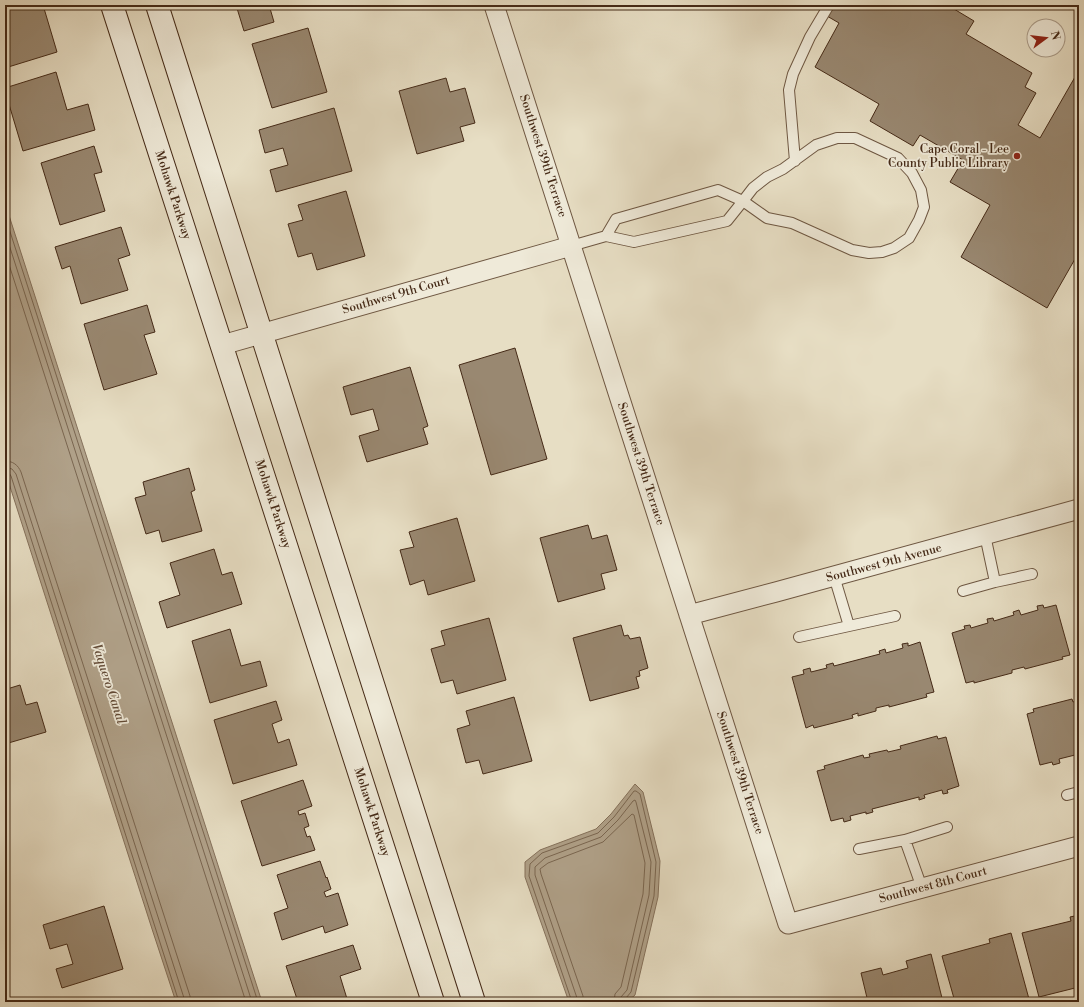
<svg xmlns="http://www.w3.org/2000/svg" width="1084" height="1007" viewBox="0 0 1084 1007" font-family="'Libre Bodoni',serif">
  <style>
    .water { fill: #b0a189; stroke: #85715b }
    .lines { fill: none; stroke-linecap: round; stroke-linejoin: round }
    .shore { stroke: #7a6650; stroke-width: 1 }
    .building { fill: #998871; stroke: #452a17 }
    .lane-casing { stroke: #6e5742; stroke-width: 12 }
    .street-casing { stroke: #6e5742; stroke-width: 21 }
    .secondary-casing { stroke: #452a17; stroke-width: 24 }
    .lane { stroke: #efead9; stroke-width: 10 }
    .street { stroke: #efead9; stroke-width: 19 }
    .secondary { stroke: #efead9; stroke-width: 22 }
    .poi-dot { fill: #8f2418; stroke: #efead9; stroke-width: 1.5 }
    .labels { text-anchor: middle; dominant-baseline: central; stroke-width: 3.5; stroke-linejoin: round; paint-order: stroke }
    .poi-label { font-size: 12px; fill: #452a17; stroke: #efead9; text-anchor: end }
    .street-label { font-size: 12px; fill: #452a17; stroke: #efead9 }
    .water-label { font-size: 13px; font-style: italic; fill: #604834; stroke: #efead9 }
  </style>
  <rect width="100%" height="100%" fill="#e7dec4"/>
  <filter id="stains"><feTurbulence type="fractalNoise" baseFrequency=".005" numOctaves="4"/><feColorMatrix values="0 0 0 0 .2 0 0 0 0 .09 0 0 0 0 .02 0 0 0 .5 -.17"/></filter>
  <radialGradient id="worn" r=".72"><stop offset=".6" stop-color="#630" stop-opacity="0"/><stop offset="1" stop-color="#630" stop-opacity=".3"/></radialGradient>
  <!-- water -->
  <path class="water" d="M5 203 262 1002H176L153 932 5 471Z
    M635 784 643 792 660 861 658 897 635 995 627 1002H569L525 877V862L540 850 596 829 611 814Z"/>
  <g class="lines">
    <!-- shore -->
    <path class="shore" d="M5 216 258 1002
      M5 232 252 1002
      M5 252 246 1002
      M5 461C13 461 18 465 21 472L190 996V1002
      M5 467 12 469 16 474 184 998V1002
      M5 472 9 473 11 476 179 1002
      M572 1002 529 876 530 864 542 853 598 833 614 817 634 791H636L640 794 656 862 654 896 631 992 626 998 625 1002
      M577 1002V998L535 875V867L545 858 601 837 618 820 633 801 635 800 636 802 651 862 649 895 627 990 621 997 620 1002
      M583 1002V996L541 874 540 869 548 863 603 842 632 814 634 815 645 863 643 894 621 987 615 994 614 1002"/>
  </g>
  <!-- building -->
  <path class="building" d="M5 5H43L57 52 5 68Z
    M236 5H269L274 22 244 31Z
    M833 5H956L954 9 974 21 966 34 1032 73 1025 87 1036 93 1018 125 1040 138 1079 70V252L1047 308 961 257 990 205 950 182 963 160 920 135 913 146 870 121 879 104 815 67 839 23 827 16Z
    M308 28 327 92 272 108 252 44Z
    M56 72 67 110 88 104 95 130 23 151 5 91V88Z
    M446 78 450 92 465 88 475 123 460 127 464 141 417 154 399 91Z
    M334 108 352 171 276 192 270 170 288 165 283 148 265 153 259 130Z
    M94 146 102 172 94 174 105 211 60 225 41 163Z
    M346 191 365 256 317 270 312 253 298 257 288 224 303 220 298 205Z
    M121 227 130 255 118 259 128 290 81 304 70 266 62 269 55 247Z
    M147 305 155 332 144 335 157 374 104 390 84 324Z
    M515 348 547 459 491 475 459 365Z
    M410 367 428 426 423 428 428 444 367 462 359 436 379 430 373 409 351 415 343 387Z
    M189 468 195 490 191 492 202 531 162 542 159 530 146 534 135 498 146 495 143 482Z
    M457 518 475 581 428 595 424 580 410 585 400 550 414 547 409 532Z
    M588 525 592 539 607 535 617 570 601 574 605 589 558 602 540 538Z
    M214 549 222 575 232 572 242 604 167 628 159 602 180 595 170 563Z
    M1043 605 1044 608 1056 605 1070 655 1062 657 1063 659 1025 669 1024 667 1012 670V673L974 683V681L966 683 952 633 965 629 964 626 970 625 971 628 988 623 987 619 993 618 994 621 1014 615 1013 612 1019 610 1021 615 1038 610 1037 606Z
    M489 618 506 680 457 694 453 680 441 683 431 649 445 645 441 631Z
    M621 625 624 636 628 635 630 639 640 637 648 668 639 671 640 676 636 677 639 688 590 701 573 638Z
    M230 629 241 666 260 661 267 686 210 703 192 641Z
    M920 642 934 692 926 694 927 697 889 707V705L876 708V711L858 716V713L852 715 853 718 814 728 813 725 806 728 792 677 804 674 803 670 810 668 811 672 827 668 826 665 833 663 834 666 880 654 879 651 885 649 886 653 903 648 902 644 908 643V646Z
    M5 682 7 689 20 685 26 705 37 702 46 732 5 744Z
    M514 697 532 761 483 774 479 760 466 763 457 729 470 725 466 711Z
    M1078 698H1079V757L1076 758 1075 755 1059 759 1060 763 1053 765 1052 762 1040 765 1027 714 1034 712 1033 709 1072 699 1073 702 1079 700Z
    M276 701 282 720 272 724 278 743 289 739 297 765 233 784 214 720Z
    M937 736 938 739 946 737 959 786 947 790 948 793 943 794 942 790 924 795 925 798 919 800V797L872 809 873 812 866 814V812L850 816 851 820 844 822 843 818 831 821 817 771 825 769 824 766 863 755 864 758 870 757 869 754 887 750 888 752 901 749 900 746Z
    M303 780 312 806 298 811 299 815 305 813 309 826 304 828 307 837 310 836 315 850 262 866 241 801Z
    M320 861 326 878 327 877 331 889 324 892 326 897 338 893 348 925 325 933 323 926 282 940 274 913 288 908 277 875Z
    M104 906 123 969 62 988 56 969 73 964 67 944 50 949 43 925Z
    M1079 915V987L1039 997 1022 933 1071 921 1070 917Z
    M1011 933 1029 999 1020 1002H955L942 956 990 943 989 939Z
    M353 945 361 969 340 976 348 1002H298L286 966Z
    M931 954 943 1002H868L861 973 881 968 883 975 908 968 906 961Z"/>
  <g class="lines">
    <!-- lane casing -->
    <g class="lane-casing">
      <path id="lane" d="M837 138H855L898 158 912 173 921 190 924 207 919 220 909 238 894 248 882 252 869 253 852 250 792 223 767 218 743 201 753 188 767 177 783 169 816 145Z
        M795 161 789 90 793 74 810 37 829 5
        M571 246 606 236 634 242 727 221 743 201 718 190 616 219 606 236
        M985 535 995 582 1032 574
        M834 576 849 626 895 616
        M963 591 995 582
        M799 637 849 626
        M1067 795 1079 792
        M859 849 905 840
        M922 888 905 840 947 827"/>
    </g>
    <!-- street casing -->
    <g class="street-casing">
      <path id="street" d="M494 5 788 924 1079 846
        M222 345 571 246
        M689 615 776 592 1079 509"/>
    </g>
    <!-- secondary casing -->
    <g class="secondary-casing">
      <path id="secondary" d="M112 5 433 1002
        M157 5 474 1002"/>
    </g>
    <!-- lane -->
    <use href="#lane" class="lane"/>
    <!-- street -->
    <use href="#street" class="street"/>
    <!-- secondary -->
    <use href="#secondary" class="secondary"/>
  </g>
  <!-- markers -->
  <circle class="poi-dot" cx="1017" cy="156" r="4"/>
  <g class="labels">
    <!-- poi labels -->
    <g class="poi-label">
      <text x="1009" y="149">Cape Coral - Lee<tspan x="1009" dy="14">County Public Library</tspan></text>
    </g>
    <!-- street labels -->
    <g class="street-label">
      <text transform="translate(543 156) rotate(72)">Southwest 39th Terrace</text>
      <text transform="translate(173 195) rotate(72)">Mohawk Parkway</text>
      <text transform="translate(396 295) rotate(-16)">Southwest 9th Court</text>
      <text transform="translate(641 464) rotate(72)">Southwest 39th Terrace</text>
      <text transform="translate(273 504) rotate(72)">Mohawk Parkway</text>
      <text transform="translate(884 563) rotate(-15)">Southwest 9th Avenue</text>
      <text transform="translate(740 773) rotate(72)">Southwest 39th Terrace</text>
      <text transform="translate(372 812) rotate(72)">Mohawk Parkway</text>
      <text transform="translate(933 885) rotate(-15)">Southwest 8th Court</text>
    </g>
    <!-- water labels -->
    <g class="water-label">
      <text transform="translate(109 684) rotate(72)">Vaquero Canal</text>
    </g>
  </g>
  <!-- margin -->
  <rect width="1084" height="1007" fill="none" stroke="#e7dec4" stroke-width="20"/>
  <rect x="6" y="6" width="1072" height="995" fill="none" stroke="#452a17" stroke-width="2"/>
  <rect x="10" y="10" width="1064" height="987" fill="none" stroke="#452a17"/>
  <!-- north arrow -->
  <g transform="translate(1046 38) rotate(75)"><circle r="19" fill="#efead9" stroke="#ab9d8b"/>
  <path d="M0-3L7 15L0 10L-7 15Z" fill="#8f2418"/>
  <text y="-6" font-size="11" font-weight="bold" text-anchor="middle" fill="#452a17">N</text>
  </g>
  <rect width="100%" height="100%" filter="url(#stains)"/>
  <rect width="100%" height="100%" fill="url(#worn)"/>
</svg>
